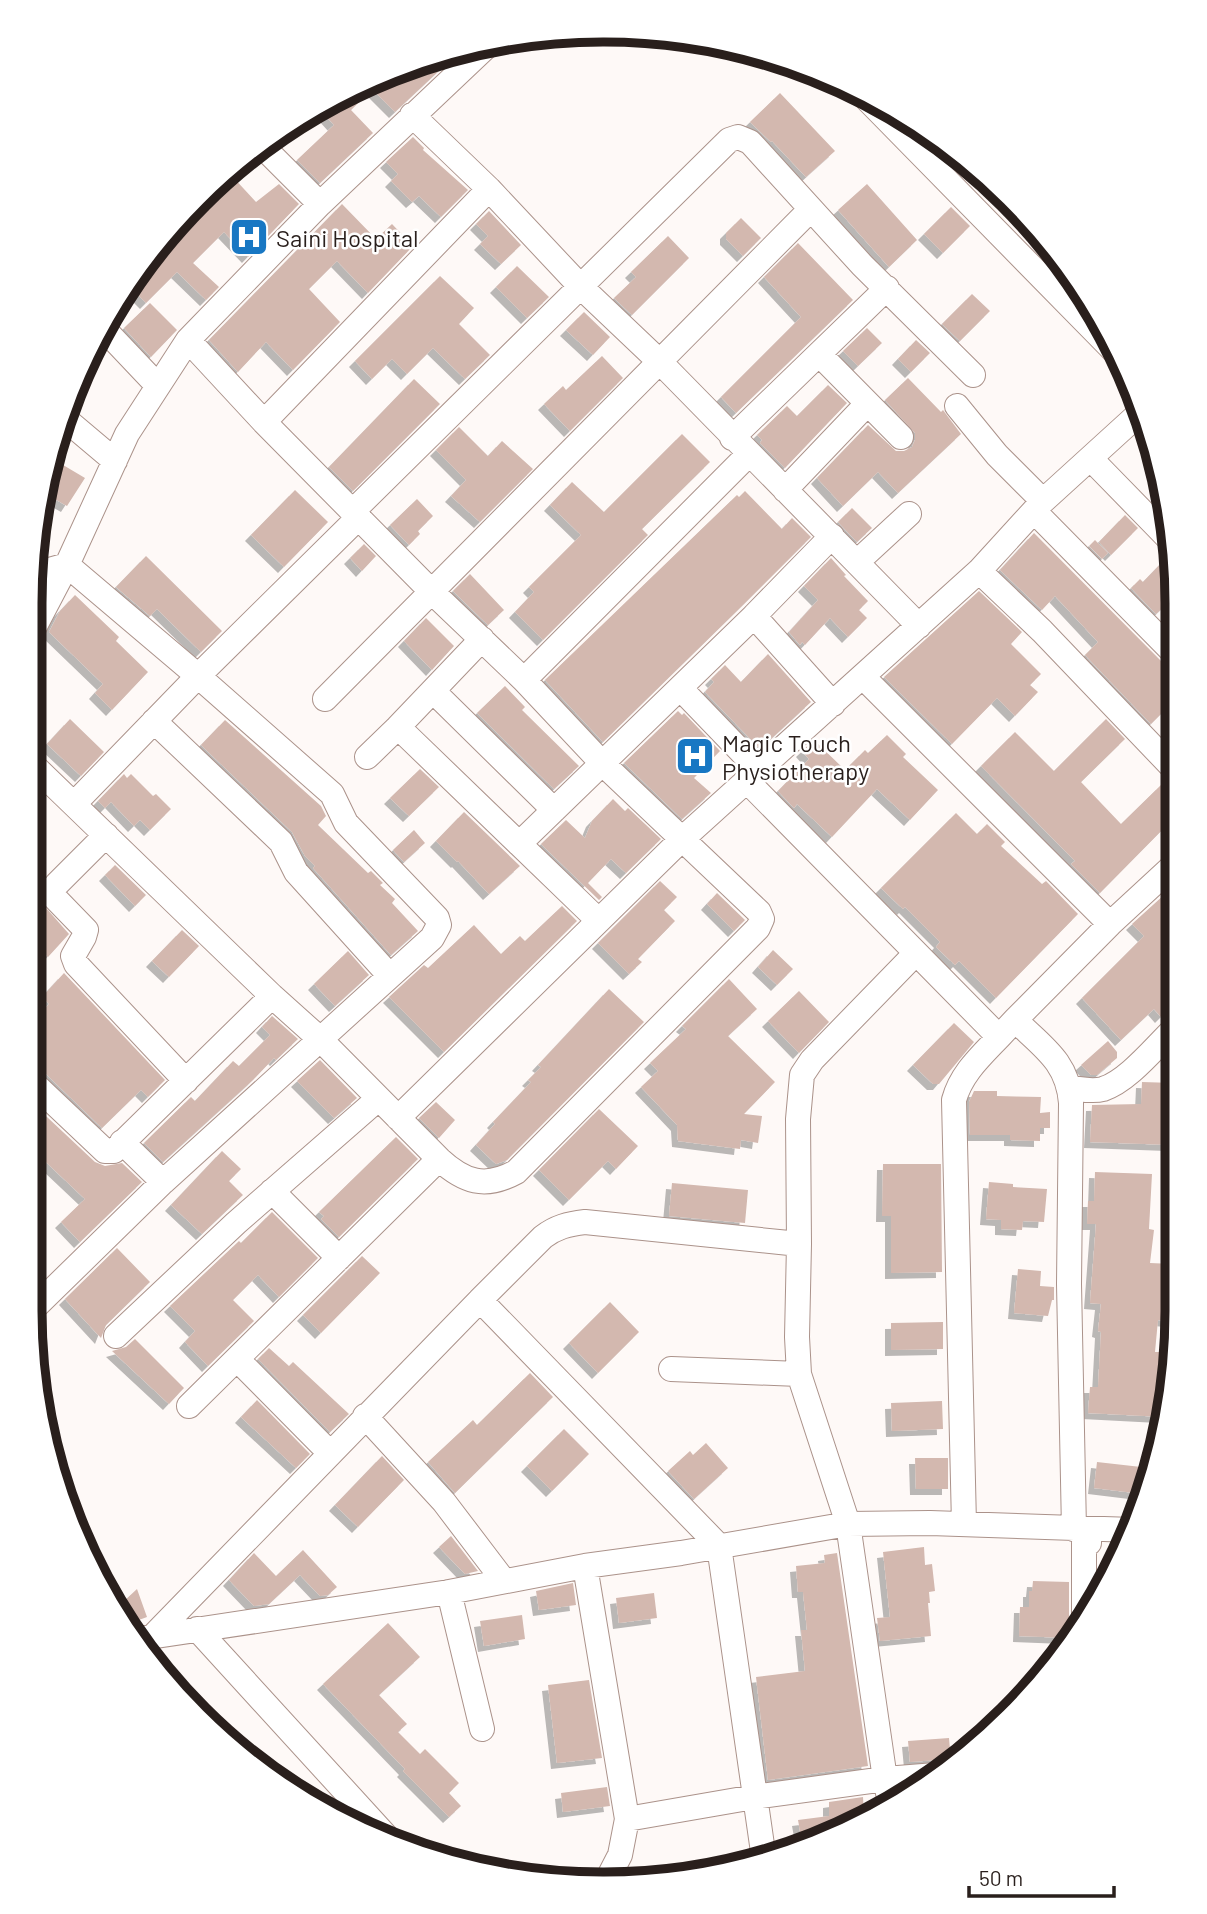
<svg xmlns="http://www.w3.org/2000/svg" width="1207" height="1914" viewBox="0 0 1207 1914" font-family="Barlow,sans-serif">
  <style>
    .building { fill: #d3b8af; filter: url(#shadow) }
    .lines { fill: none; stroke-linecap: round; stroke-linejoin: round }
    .minor-casing { stroke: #ab928a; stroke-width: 26 }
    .minor { stroke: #fff; stroke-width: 24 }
    .labels { text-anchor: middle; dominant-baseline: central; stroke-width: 5; stroke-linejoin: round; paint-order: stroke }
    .poi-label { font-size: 24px; fill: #291f1c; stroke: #fff; text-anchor: start }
    .rim { fill: none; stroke: #291f1c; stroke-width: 9 }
  </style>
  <defs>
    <filter id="shadow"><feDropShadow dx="-6" dy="6" stdDeviation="0" flood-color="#0004"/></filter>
  </defs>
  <rect width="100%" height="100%" fill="#fef9f7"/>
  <!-- building -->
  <path class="building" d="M460 51 395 112 372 89 351 110 373 133 320 183 297 160 334 125 317 106 419 60Z
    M780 93 835 151 806 177 772 141 771 142 750 122Z
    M910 122 936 138 952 148 943 156Z
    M413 137 424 148 423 150 468 190 441 217 419 196 412 202 391 181 398 174 386 162Z
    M222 175 227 180 232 176 256 202 279 184 299 204 248 257 224 232 193 263 219 287 206 300 177 272 146 303 130 287 149 254Z
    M867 184 917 240 889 267 838 210Z
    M342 204 376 239 392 224 413 246 368 293 337 261 309 289 340 322 293 370 266 342 238 372 209 340Z
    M951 207 970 226 943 253 924 234Z
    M489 211 521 245 501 264 480 244 488 236 476 224Z
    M741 218 761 238 743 256 726 239V233Z
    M668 236 689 258 632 315 614 298 636 277 631 272Z
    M798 243 853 300 736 413 721 397 801 317 764 277Z
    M517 266 549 297 527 318 496 287Z
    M440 276 474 308 459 324 490 355 465 379 433 348 407 374 392 359 372 379 355 361Z
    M972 294 990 311 960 341 942 324Z
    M150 303 177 330 151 357 124 328Z
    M584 312 610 337 593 355 566 330Z
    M867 328 882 343 858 366 843 351Z
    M916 340 930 353 911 372 898 359Z
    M602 356 623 378 570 431 544 404 563 386 566 390Z
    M908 378 941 412 943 410 961 434 898 493 878 472 843 506 817 478 868 425 896 451H904L912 447 915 440V433L885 400Z
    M414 379 440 404 353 491 329 467Z
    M828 385 847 403 785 468 760 443 762 440 757 435 787 406 797 416Z
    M459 427 488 456 502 441 533 469 480 522 451 496 466 480 436 450Z
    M682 434 710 462 642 529 648 535 543 640 515 612 534 592 529 587 581 535 550 505 572 482 604 512Z
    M53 459 85 478 67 506 44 493Z
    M295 490 328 522 284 567 251 535Z
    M745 491 782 529 792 518 811 537 743 605 603 742 545 680 737 495 739 497Z
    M417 499 433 516 418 531 420 534 409 545 390 525Z
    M852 508 872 528 857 542 838 522Z
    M1125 515 1138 528 1111 555 1099 542Z
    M1034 533 1165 665 1176 669 1175 700 1151 724 1085 655 1098 642 1055 596 1042 610 1000 570Z
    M1095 540 1108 553 1102 559 1089 546Z
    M364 544 376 556 362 571 350 558Z
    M1169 555 1174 556 1176 566V613L1167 604 1156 614 1131 588 1140 579 1143 582Z
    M146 556 222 631 201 652 157 609 150 616 116 587Z
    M831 558 846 575 844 576 868 601 859 610 867 618 848 637 830 618 805 645 802 642 800 645 789 632 818 600 804 586Z
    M470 574 504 610 488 625 453 591Z
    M979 591 1022 632 1011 644 1041 674 1030 685 1038 692 1015 716 997 698 952 744 884 677Z
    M75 595 119 637 116 641 148 672 112 710 95 693 103 684 49 632 60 611Z
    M426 618 454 646 432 670 404 641Z
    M768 654 811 702 760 749 705 692 714 682 711 679 725 665 741 682Z
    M505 686 525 707 522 710 579 766 554 789 477 713Z
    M678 711 682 715 684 713 720 751 694 778 711 793 682 819 624 763Z
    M70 719 104 752 81 776 47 744Z
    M1106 719 1125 739 1081 782 1121 824 1162 784 1175 797V817L1100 893 1071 864 1075 861 981 766 1015 732 1054 771Z
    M225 720 321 806 326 816 318 825 368 873 371 871 383 883 380 885 395 899 392 903 418 931 391 955 313 868 315 866 305 856 292 832 201 745Z
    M887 735 906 754 903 757 938 790 910 820 877 789 832 837 797 804 794 808 778 791 809 759 802 751 814 740 845 770 865 750 868 753Z
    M420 769 439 787 409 816 390 798Z
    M124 774 127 778 131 774 153 796 156 794 171 809 150 830 140 820 134 826 111 802 105 808 98 801Z
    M613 799 625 811 628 808 661 839 626 873 611 859 588 883 602 897 599 900 541 844 566 820 585 838 592 821Z
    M464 812 520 866 489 894 458 861 457 862 436 841Z
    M956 813 977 834 987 824 1005 842 1001 846 1042 884 1046 881 1078 914 996 998 959 961 955 965 936 947 940 942 905 907 903 909 881 888Z
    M414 830 425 843 404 862 393 850Z
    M115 865 146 895 135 906 105 875Z
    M660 881 677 897 664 910 675 921 638 959 642 962 629 974 598 943Z
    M1175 885 1174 1004 1161 1017 1154 1009 1121 1040 1082 998 1144 936 1132 924Z
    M32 892 69 934 48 957 32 941Z
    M717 893 745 920 734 931 707 904Z
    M562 906 577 921 444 1052 389 997 424 965 428 968 474 925 501 954 520 936 525 941Z
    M182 930 199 946 169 977 152 961Z
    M773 950 793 969 777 985 758 967Z
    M348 951 369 975 335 1006 314 984Z
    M64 973 165 1080 148 1097 141 1090 102 1128 45 1073 46 1072 31 1057 32 1022 49 1004 42 997Z
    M729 979 757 1009 728 1036 775 1082 744 1114 762 1116 758 1143 741 1140 740 1149 678 1141 677 1125 641 1087 658 1071 650 1063 686 1029 682 1026Z
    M609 989 644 1022 507 1160 496 1164 476 1145 495 1124 493 1122 531 1082 528 1080 541 1067 538 1065Z
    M799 991 829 1022 799 1053 768 1021Z
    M272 1016 298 1039 276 1060 274 1058 253 1080 163 1162 144 1143 191 1097 195 1101 233 1061 239 1066 270 1035 262 1027Z
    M954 1023 974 1042 939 1084H933L913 1065Z
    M1108 1041 1117 1052V1058L1097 1075H1091L1081 1065Z
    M320 1060 357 1098 334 1118 297 1081Z
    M1142 1082 1174 1083 1173 1145 1090 1142 1092 1105 1141 1104Z
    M974 1091H997V1096L1041 1097 1040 1113 1050 1112V1128H1040V1141L1010 1140V1135H970L969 1102Z
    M31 1102 95 1162 105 1166 122 1163 142 1182 80 1242 61 1222 85 1199 31 1148Z
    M436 1102 455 1120 439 1138 419 1118Z
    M599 1109 638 1146 616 1169 608 1161 569 1200 539 1170Z
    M396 1137 418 1159 339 1237 321 1219 324 1216 319 1212Z
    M222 1151 241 1169 229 1181 243 1195 202 1234 171 1205Z
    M883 1164H941L942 1272 891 1273V1216H882Z
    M1095 1172 1152 1174 1149 1229 1154 1230 1150 1263 1173 1264V1321L1158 1320 1155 1352H1173L1172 1385 1164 1417 1088 1413 1090 1387H1098L1101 1332 1098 1331 1101 1304 1090 1303 1096 1224H1087L1088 1201H1094Z
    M989 1182 1013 1184V1187L1047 1189 1044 1222 1023 1221 1022 1230 1001 1229V1220L986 1219Z
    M672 1183 748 1190 745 1223 669 1216Z
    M272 1212 318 1258 279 1297 258 1275 233 1300 254 1321 208 1366 185 1342 195 1331 170 1306 239 1241 241 1243Z
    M117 1248 150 1282 106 1325 101 1338 65 1299Z
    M362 1256 380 1273 321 1333 303 1315Z
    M30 1263 44 1278 30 1291Z
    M1018 1269 1041 1271 1040 1286 1054 1287V1300H1052L1048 1316 1014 1313Z
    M610 1302 639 1332 598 1373 569 1343Z
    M943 1322V1349L891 1350V1323Z
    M135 1339 184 1388 169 1404 112 1351 126 1347Z
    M269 1348 289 1366 293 1362 349 1414 330 1432 258 1359Z
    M530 1373 553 1397 455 1493 428 1462 473 1420 477 1425Z
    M257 1400 310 1454 296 1468 241 1417Z
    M942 1401 943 1429 892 1431 891 1403Z
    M564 1429 589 1454 552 1491 527 1466Z
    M706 1443 728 1468 694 1499 668 1471 690 1451 693 1455Z
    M382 1456 404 1480 358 1527 335 1505Z
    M915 1458H948V1489H916Z
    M1097 1462 1150 1468 1143 1494 1094 1488Z
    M451 1536 478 1571 465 1574 439 1547Z
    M924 1547 925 1565 932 1564 935 1591 929 1592 930 1603H928L931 1636 880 1641 877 1618 890 1617 883 1552Z
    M303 1550 337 1587 328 1595 320 1596 300 1575 269 1604 254 1606 229 1580 254 1553 276 1576Z
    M837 1553 868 1766 768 1780 756 1677 805 1671 801 1630H807L803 1592H798L796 1566 825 1563 824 1555Z
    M1033 1581 1069 1582V1638L1019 1636 1020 1607H1029V1591H1032Z
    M573 1583 576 1605 539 1610 536 1591Z
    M137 1589 147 1617 128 1624 123 1602Z
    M654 1593 657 1618 619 1623 616 1598Z
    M522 1615 525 1639 484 1646 480 1621Z
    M388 1623 420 1657 379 1695 407 1724 398 1732 420 1754 425 1749 459 1783 449 1793 461 1806 449 1817 403 1771 405 1769 323 1684Z
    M589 1680 602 1758 557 1763 548 1685Z
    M949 1738 951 1761 946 1765 936 1760 910 1762 908 1741Z
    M607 1787 610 1806 563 1812 561 1793Z
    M863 1797 864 1814 802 1842 798 1820 829 1816V1802Z"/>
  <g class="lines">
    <!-- minor casing -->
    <g class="minor-casing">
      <path id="minor" d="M856 88 1117 354
        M412 115 489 189 581 287 660 362 919 626
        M262 146 320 204
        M105 330 158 386
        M188 340 264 422 431 591 524 680 602 763 759 912 762 919 758 928 516 1172C485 1189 464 1182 439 1159L189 1406
        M820 355 901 437
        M957 406 997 455 1043 501
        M64 418 115 461
        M264 422 489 189
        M732 438 887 288
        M1091 459 1171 541
        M785 490 867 404
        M352 512 729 140 738 137 750 142 862 265 973 375
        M1035 512 1176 655
        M857 562 909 514
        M979 571 1042 631 1175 770
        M34 572H42L67 565 198 676 359 517
        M754 616 833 704
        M34 628 67 565 127 434 188 340 320 204 489 44
        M482 639 398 727 598 920
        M863 677 1110 924
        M524 680 749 454
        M680 688 759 770
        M433 691 554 810
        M325 699 810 210
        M154 721 281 842 296 872 390 976
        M367 757 398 727
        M33 765 272 996 320 1039 439 1159
        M746 780 999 1037 1015 1020C1043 1047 1068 1062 1071 1103L1069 1284 1074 1529
        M106 835 57 884 52 890 53 896 86 930 84 937 73 956 76 964 186 1081
        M519 844 754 616 832 536
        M1015 1020 1110 924 1175 864
        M31 1081 105 1151H114L272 996
        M1070 1088C1081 1089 1092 1092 1103 1089 1128 1081 1155 1047 1174 1029
        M398 1118 681 840 979 571 1043 501 1143 410
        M122 1142 163 1182
        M272 1191 339 1258
        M480 1300 543 1237C556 1227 568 1224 585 1222L799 1244
        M30 1312 163 1182 432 938 439 925 437 918 346 823 332 794 198 676 74 804
        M116 1336 236 1223 378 1099
        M237 1359 330 1453
        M671 1369 799 1374
        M365 1416 444 1502 504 1581
        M964 1524 954 1100C961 1074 980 1057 999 1037
        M585 1566 627 1819 754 1797 885 1779 848 1524 799 1374 797 1337 799 1244 798 1119 802 1075 812 1060 916 953
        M449 1592 482 1729
        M1084 1617V1543H1089V1529
        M197 1629 386 1836
        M153 1636 480 1300 719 1546 764 1859
        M136 1639 449 1592 585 1566 681 1553 848 1524 930 1523 1133 1530
        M890 1802 885 1779 936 1775
        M605 1884 620 1855 627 1819"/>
    </g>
    <!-- minor -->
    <use href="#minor" class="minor"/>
  </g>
  <!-- icons -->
  <defs>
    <g id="hospital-square" transform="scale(2.0125)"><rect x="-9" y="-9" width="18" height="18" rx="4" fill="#1877c3" stroke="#fff"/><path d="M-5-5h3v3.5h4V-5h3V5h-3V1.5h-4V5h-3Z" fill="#fff"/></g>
  </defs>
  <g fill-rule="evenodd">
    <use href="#hospital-square" x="249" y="237"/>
    <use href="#hospital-square" x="695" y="756"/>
  </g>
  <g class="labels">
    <!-- poi labels -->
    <g class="poi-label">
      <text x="276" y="237">Saini Hospital</text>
      <text x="722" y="742">Magic Touch<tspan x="722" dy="28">Physiotherapy</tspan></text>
    </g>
  </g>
  <!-- crop -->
  <path d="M0 0H1207V1914H0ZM603 42H604A561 561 0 0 1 1165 603V1311A561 561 0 0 1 604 1872H603A561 561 0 0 1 42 1311V603A561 561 0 0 1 603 42Z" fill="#fff" fill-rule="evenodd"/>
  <path class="rim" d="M603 42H604A561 561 0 0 1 1165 603V1311A561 561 0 0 1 604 1872H603A561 561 0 0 1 42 1311V603A561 561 0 0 1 603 42Z"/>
  <!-- scale -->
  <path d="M969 1886v10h145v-10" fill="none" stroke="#291f1c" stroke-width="3.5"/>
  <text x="979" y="1886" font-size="21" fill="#291f1c" stroke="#ffffff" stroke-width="5" paint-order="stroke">50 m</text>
</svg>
